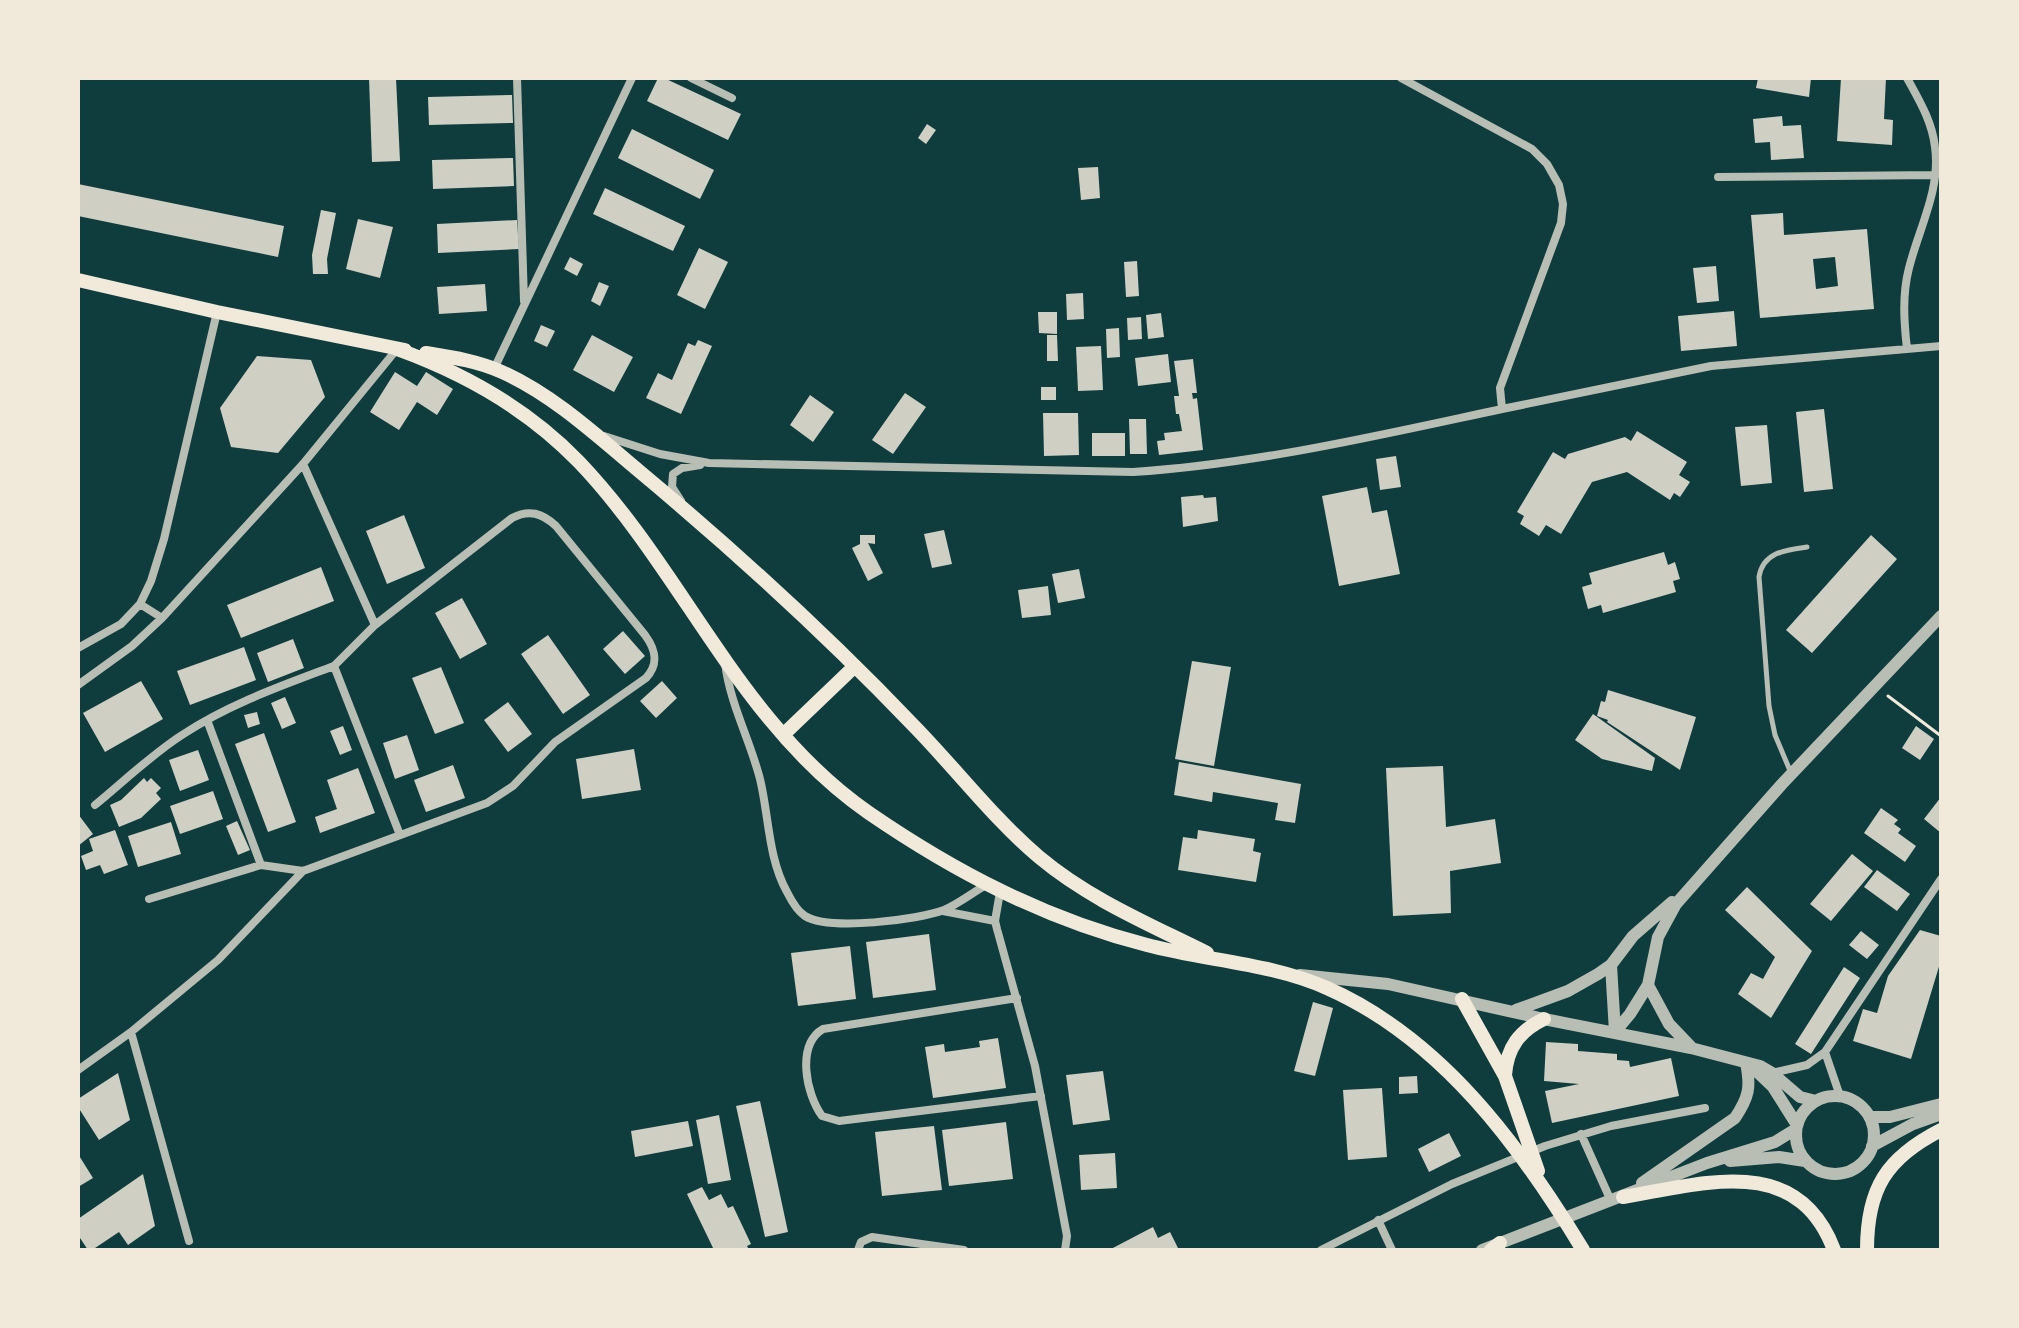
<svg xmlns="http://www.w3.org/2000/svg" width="2019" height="1328" viewBox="0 0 2019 1328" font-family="'DM Sans',sans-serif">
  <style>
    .building { fill: #cfcfc3; fill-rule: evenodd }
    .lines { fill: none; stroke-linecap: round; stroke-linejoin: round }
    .path { stroke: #f1e9da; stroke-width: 3 }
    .service { stroke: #b8beb3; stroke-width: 5 }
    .minor { stroke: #b8beb3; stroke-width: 8 }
    .tertiary { stroke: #b8beb3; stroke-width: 12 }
    .secondary { stroke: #f1e9da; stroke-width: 14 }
  </style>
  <rect width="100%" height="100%" fill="#0f3d3e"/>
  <!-- building -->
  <path class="building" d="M369 78H396L400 161 372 162Z
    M658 78H664L741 114 728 140 647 101Z
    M1758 78H1811L1809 97 1756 88Z
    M1841 78H1886L1884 119 1893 120 1892 145 1837 141Z
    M512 95 513 123 429 125 428 97Z
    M1782 116 1783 126 1801 125 1804 158 1771 160 1770 142 1755 143 1753 119Z
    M927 124 936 130 926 144 918 138Z
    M632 129 714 170 700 199 618 158Z
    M513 158 514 186 433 189 432 160Z
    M1098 167 1100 198 1081 200 1078 168Z
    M78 184 284 226 278 257 78 216Z
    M605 188 685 226 673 251 593 214Z
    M321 210 336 213 327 259 328 274H313L312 255Z
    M1783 213 1784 235 1867 229 1874 309 1760 318 1751 215ZM1835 257 1838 286 1816 289 1813 259Z
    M358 219 393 227 380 278 346 269Z
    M517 220 519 249 438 253 437 224Z
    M699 248 728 262 705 309 677 295Z
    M570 257 583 264 577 276 564 269Z
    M1137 261 1139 296 1126 297 1124 262Z
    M1716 266 1719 301 1697 303 1693 268Z
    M599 282 609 286 600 306 591 301Z
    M485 284 487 311 439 314 437 287Z
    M1083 293 1084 319 1067 320 1066 294Z
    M1734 311 1737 346 1681 351 1678 316Z
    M1038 312H1057V334L1039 333Z
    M1161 313 1164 337 1148 339 1146 315Z
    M1141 317 1142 339 1128 340 1127 318Z
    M541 325 555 331 547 347 534 341Z
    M1119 328 1120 357 1107 358 1106 329Z
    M592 335 633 357 614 392 573 370Z
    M1047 335H1057L1058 361H1047Z
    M698 340 712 346 681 414 646 398 658 373 672 380 688 343 695 346Z
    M1101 346 1103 390 1078 391 1076 347Z
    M1168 354 1171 382 1138 386 1135 358Z
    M257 356 311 360 325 397 278 453 231 447 220 408Z
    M1193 359 1197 393H1192L1193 399 1197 398 1203 450 1159 455 1157 441 1165 440 1164 433 1182 431 1179 414H1176L1174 396H1179L1174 361Z
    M395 372 417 386 426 372 453 389 437 415 417 402 399 430 370 412Z
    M1041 387H1056V400H1041Z
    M905 393 926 407 893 454 872 440Z
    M810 395 834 412 813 442 790 425Z
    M1824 409 1833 489 1804 492 1796 412Z
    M1043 413H1078L1079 455 1044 456Z
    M1129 419H1146L1147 454H1130Z
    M1767 425 1772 483 1741 486 1735 427Z
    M1637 431 1687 462 1679 475 1690 482 1680 497 1674 493 1670 500 1627 472 1592 482 1561 534 1546 525 1539 536 1520 524 1524 516 1517 512 1553 452 1565 459 1568 454 1625 437 1631 441Z
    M1092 433H1125V456H1092Z
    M1396 456 1401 487 1380 490 1376 459Z
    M1367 487 1372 513 1387 510 1400 574 1339 586 1322 496Z
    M1203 495 1204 498 1216 497 1218 521 1183 527 1181 497Z
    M404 515 425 568 387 584 366 531Z
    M944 530 952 564 932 568 924 534Z
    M860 535H875V544L868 543 883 573 868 581 852 548 860 544Z
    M1871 535 1897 559 1812 653 1786 630Z
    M1664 552 1668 565 1675 562 1680 579 1673 581 1676 592 1603 613 1601 605 1588 609 1582 587 1592 584 1589 573Z
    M321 567 334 601 241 638 227 605Z
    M1079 569 1085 598 1058 603 1052 574Z
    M1048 586 1051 615 1022 618 1018 590Z
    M462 598 487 644 460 659 435 613Z
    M623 631 645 656 625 674 603 649Z
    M548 635 590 695 563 714 521 654Z
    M293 639 304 668 268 682 257 653Z
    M244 647 256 680 190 705 177 671Z
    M1192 661 1231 667 1214 766 1175 759Z
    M441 667 464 723 435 734 412 678Z
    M141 681 163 719 105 752 83 713Z
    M662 681 677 698 656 718 640 701Z
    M1608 690 1696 717 1680 770 1607 722 1608 720 1597 716 1601 701 1605 702Z
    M285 697 296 723 282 729 271 703Z
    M508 702 532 734 508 752 484 720Z
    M257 712 260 724 248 728 244 715Z
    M1593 714 1655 758 1652 771 1602 759 1575 740Z
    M343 726 352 750 340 755 330 731Z
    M1916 726 1934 739 1920 760 1902 748Z
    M264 733 296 822 268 832 235 744Z
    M407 735 419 770 395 779 383 743Z
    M634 749 641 790 582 799 576 759Z
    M198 750 209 780 180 791 169 760Z
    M1179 762 1301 784 1295 823 1275 820 1278 803 1213 792 1212 802 1174 795Z
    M453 765 465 798 426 812 414 780Z
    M1443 766 1446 827 1495 819 1501 863 1450 871 1451 913 1393 916 1386 768Z
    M358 768 375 813 320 833 315 817 337 809 327 780Z
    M144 778 147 782 151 778 161 788 156 793 161 799 141 818 119 827 110 805 121 800Z
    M213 791 223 819 180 834 170 806Z
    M1941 797V833L1924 819Z
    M1881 808 1898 820 1894 824 1901 829 1898 833 1916 846 1905 862 1864 833Z
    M78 814 93 834 78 846Z
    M237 821 250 850 238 855 226 826Z
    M171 822 181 854 138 867 128 836Z
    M115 830 128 865 104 874 100 865 86 870 81 856 93 851 89 839Z
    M1198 830 1255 839 1253 851 1261 853 1256 882 1178 870 1183 837 1197 839Z
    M1852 854 1873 871 1831 921 1810 904Z
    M1877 870 1910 894 1897 911 1864 887Z
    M1747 887 1812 951 1771 1018 1738 994 1751 973 1763 979 1775 957 1725 910Z
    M1920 930 1941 936V960L1911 1059 1853 1041 1863 1009 1877 1013 1888 976Z
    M1861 931 1879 945 1867 959 1849 945Z
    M929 934 936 990 873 998 866 942Z
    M850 946 856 999 798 1006 791 953Z
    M1844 967 1860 978 1811 1054 1795 1044Z
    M1313 1002 1333 1008 1315 1076 1294 1071Z
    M998 1038 1006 1088 933 1098 925 1047 944 1044 945 1052 980 1047 979 1041Z
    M1546 1042 1578 1044V1051L1617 1054V1060L1629 1061 1630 1067 1671 1058 1679 1096 1552 1123 1545 1091 1579 1084 1544 1081Z
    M1103 1071 1110 1120 1073 1125 1066 1075Z
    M118 1073 130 1120 99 1140 78 1107V1099Z
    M1417 1076 1418 1093 1399 1094V1077Z
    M1382 1088 1387 1157 1348 1160 1343 1090Z
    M760 1101 788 1232 765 1237 736 1106Z
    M719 1115 731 1180 708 1184 696 1120Z
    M688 1121 693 1146 635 1157 631 1131Z
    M1006 1122 1013 1179 949 1186 942 1130Z
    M934 1126 942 1190 882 1196 875 1132Z
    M1449 1133 1461 1156 1429 1172 1418 1149Z
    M1115 1153 1117 1188 1081 1190 1079 1155Z
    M78 1154 93 1178 78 1187Z
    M143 1174 155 1226 128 1245 119 1232 92 1250H88L78 1235V1219Z
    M702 1187 709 1200 721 1194 728 1208 733 1206 751 1244 747 1246 749 1250H714L687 1194Z
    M1153 1227 1158 1238 1170 1232 1179 1250H1109Z"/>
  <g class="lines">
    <!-- path -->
    <path class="path" d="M1888 696 1941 736"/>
    <!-- service -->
    <path class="service" d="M1791 773 1775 735 1769 706 1759 577C1763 552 1786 550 1807 547"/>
    <!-- minor -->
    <path class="minor" d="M517 78 524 301
      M691 78 732 98
      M1907 78C1919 100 1932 121 1935 147 1941 189 1919 228 1909 268 1902 295 1904 322 1907 349
      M1718 177 1937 175
      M494 369 632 78
      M1502 409 1711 366 1941 346
      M604 436 660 454 709 463 1133 472C1257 464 1380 435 1502 409L1500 388 1561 223 1563 204 1559 185 1547 164 1532 149 1401 78
      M303 464 375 625 334 666 400 835
      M681 501 672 487 673 474 682 468 700 465
      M162 618 303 464 397 349
      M78 648 121 624 140 604 151 581 164 539 217 312
      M725 663C730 704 750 740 760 779 769 816 768 858 787 892 791 900 797 911 805 916 829 931 918 920 944 910 958 904 972 893 986 885
      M78 685 132 646 162 618 140 604
      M207 720 261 865
      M95 805C123 782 151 755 182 735 229 704 281 686 334 666
      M1000 892 995 921 997 929 1035 1066 1067 1236 1065 1250
      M149 899 261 865 303 871 487 803 513 786 555 742 646 678C659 664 656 650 645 635L556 526C542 513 529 509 512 518L375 625
      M943 911 995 921
      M1017 998 823 1029C796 1045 806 1094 822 1116L839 1121 1041 1096
      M131 1032 189 1241
      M1825 1052 1840 1096
      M78 1070 131 1032 218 960 303 871
      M1772 1073 1807 1065 1825 1052 1941 879
      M1581 1134 1611 1201
      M1378 1220 1392 1250
      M858 1250 861 1242 872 1237 964 1250
      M1321 1250 1452 1184 1545 1146 1611 1126 1705 1108"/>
    <!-- tertiary -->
    <path class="tertiary" d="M1611 965 1615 1032
      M1300 975 1388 984 1544 1019 1691 1048 1760 1066 1772 1073 1800 1097 1816 1101
      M1648 985 1669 1024 1691 1047
      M1516 1010 1568 991 1598 974 1611 965 1633 936 1672 902
      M1615 1032 1630 1014 1648 985 1658 937 1676 904 1782 784 1941 616
      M1752 1067 1773 1087 1797 1125
      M1796 1135a39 39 0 1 1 78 0a39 39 0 1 1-78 0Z
      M1870 1117H1890L1941 1104
      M1872 1146 1913 1124 1941 1114
      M1730 1161 1779 1157 1805 1161
      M1642 1183 1735 1118C1749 1097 1751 1087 1746 1063
      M1482 1250 1707 1163 1775 1142 1796 1129"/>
    <!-- secondary -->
    <path class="secondary" d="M78 280 217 312 405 350
      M397 349C466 374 528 409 579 462 684 572 739 723 869 813 955 872 1045 919 1147 945 1207 961 1271 963 1327 988 1442 1039 1520 1146 1583 1250
      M426 353C451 357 478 361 502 372 553 395 596 435 639 471 735 551 827 635 914 726 956 769 993 818 1039 857 1089 899 1149 924 1207 953
      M784 734 855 666
      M1462 999 1505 1076 1538 1171
      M1505 1075C1507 1048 1519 1031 1544 1019
      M1623 1197C1703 1184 1797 1152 1834 1250
      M1491 1250 1500 1243
      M1867 1250C1867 1189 1886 1158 1941 1130"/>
  </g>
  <!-- border -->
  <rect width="2019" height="1328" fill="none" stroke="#f1e9da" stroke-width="160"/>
</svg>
